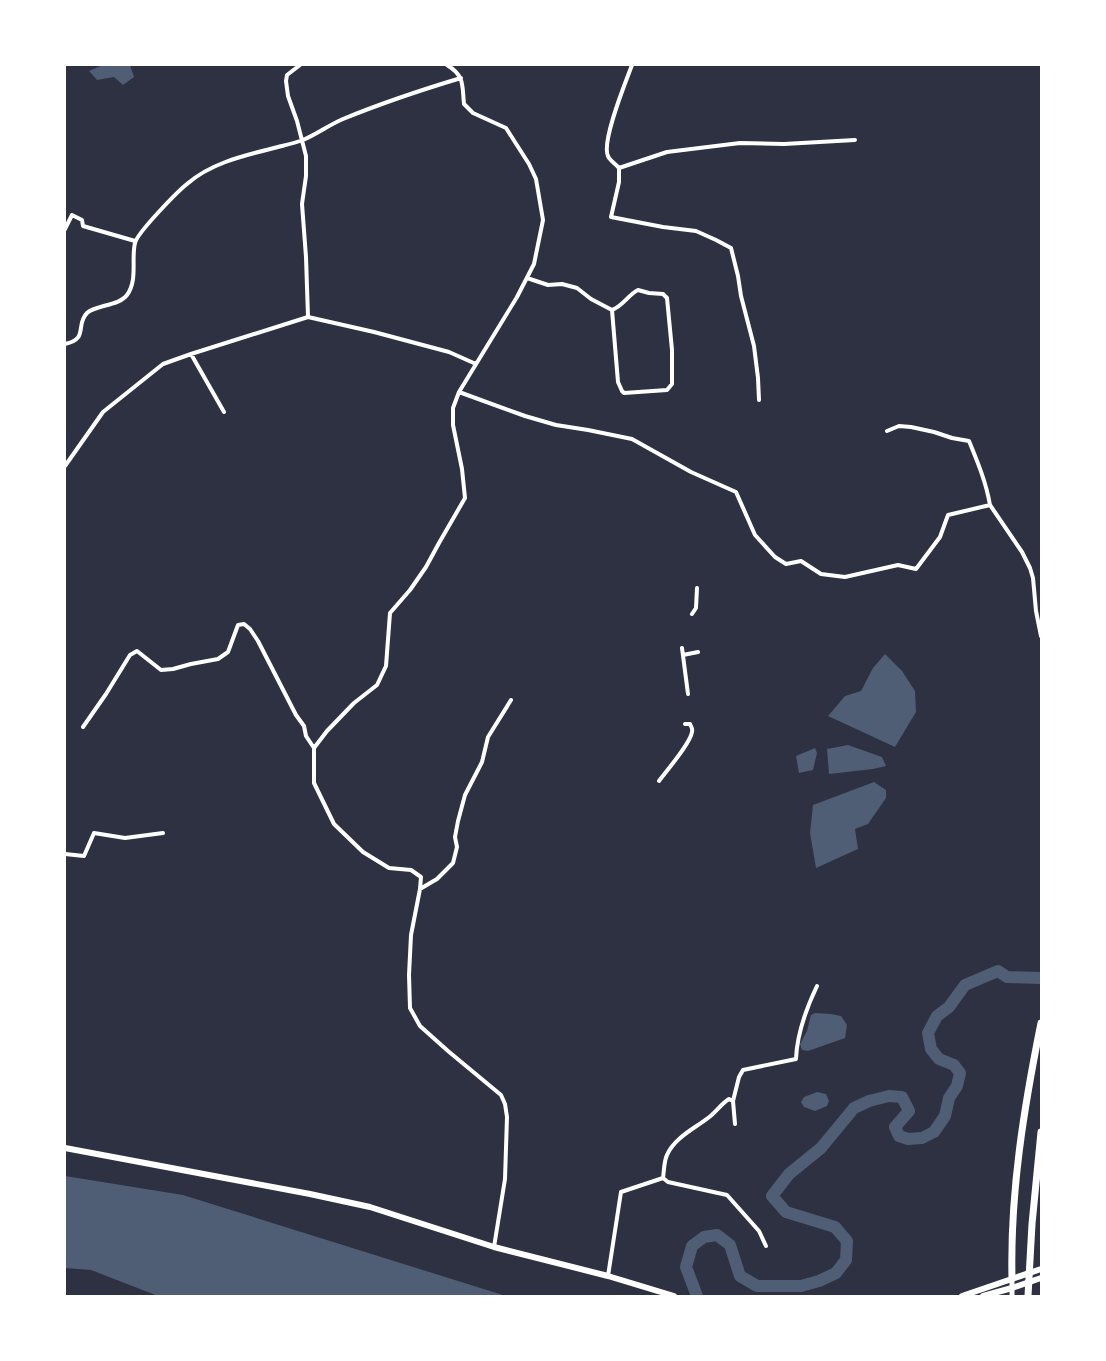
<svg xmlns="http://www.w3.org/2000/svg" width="1106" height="1361" viewBox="0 0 1106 1361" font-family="Cabin,sans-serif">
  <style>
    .water { fill: #4f5d75 }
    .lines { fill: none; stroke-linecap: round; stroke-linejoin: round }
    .river { stroke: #4f5d75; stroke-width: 12 }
    .minor { stroke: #fff; stroke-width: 4 }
    .tertiary { stroke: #fff; stroke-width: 5 }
    .primary { stroke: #fff; stroke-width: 6 }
    .motorway { stroke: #fff; stroke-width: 7 }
  </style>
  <rect width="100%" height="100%" fill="#2d3142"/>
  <!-- water -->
  <path class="water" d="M103 65H130L134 77 123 85 114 77 97 80 89 71Z
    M885 654 902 671 915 691 916 712 895 747 828 716 845 696 861 691 873 668Z
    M848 745 882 757 886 766 873 769 829 774 827 749Z
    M815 748 817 753 813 770 799 773 796 756Z
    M874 782 886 790V798L868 824 855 829 858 849 816 868 810 833 813 805Z
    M815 1013 831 1014 841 1016 847 1025 845 1038 808 1051 802 1050 800 1044 807 1031 811 1015Z
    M817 1092 826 1094 829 1101 827 1106 815 1111 804 1107 801 1102 804 1097Z
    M65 1176 183 1195 506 1296H158L91 1270 65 1268Z"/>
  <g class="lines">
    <!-- river -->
    <path class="river" d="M697 1296 686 1267 692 1246 704 1237 717 1235 730 1245 740 1276 757 1286H801L819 1281 836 1273 846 1260 847 1241 835 1227 786 1212 772 1196 789 1174 821 1148 854 1108 869 1101 889 1096 902 1097 909 1111 895 1127 899 1136 908 1139 922 1138 934 1132 945 1116 949 1098 957 1086 960 1073 954 1065 939 1059 931 1049 928 1033 937 1016 949 1007 965 985 998 971 1007 977 1041 978"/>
    <!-- minor -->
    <path class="minor" d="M300 65 287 75 286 81 288 96 297 121 306 156V176L302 204 306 257 308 317
      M447 65C465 76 462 85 464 104L473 113 506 128 529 164 536 179 543 220 534 264 517 297 459 392 453 408V425L462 469 465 498 439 543 426 567 410 590 390 613 386 666 377 685 354 703 327 731 314 748V783L334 824 363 852 389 868 411 870 421 877 420 889 411 935 409 975 410 1008 420 1026 448 1051 501 1095 505 1104 507 1117 505 1179 494 1247
      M632 65C626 81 601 142 608 156 609 160 616 164 619 168L667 152 740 143 784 144 855 140
      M619 168V182L611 217 663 227 696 231 716 240 731 248 738 276 741 296 754 346 758 378 759 400
      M65 229 72 215 82 220 83 226 135 241
      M527 278 548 285 562 284 577 288 591 299 612 310
      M638 290 649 293 663 294 667 298 672 350V384L667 390 624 393 622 391 618 382 612 310C623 306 628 295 638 290Z
      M65 344C89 339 75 325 87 313 95 305 119 306 127 295 138 280 131 259 135 243 137 233 177 192 187 184 212 162 247 155 278 147 286 145 295 143 303 140 317 134 329 125 343 119 382 103 421 90 461 78
      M191 354 224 412
      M459 392 525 416 556 425 588 430 632 439 691 472 736 492 755 535 775 557 786 564 801 561 821 574 845 577 898 565 916 569 940 537 948 515 990 505 1022 552 1030 568 1033 578 1036 611 1041 636
      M887 431 899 426 911 427 934 432 952 438 969 441C978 463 986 482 990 505
      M65 466 103 412 163 364 191 354 308 317 374 332 449 352 476 364
      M692 614 696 608 697 588
      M682 648 688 694
      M683 655 698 652
      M83 727 106 694 130 655 137 651 161 670 173 669 191 664 218 659 228 652 238 625 244 624 250 629 258 641 296 715 304 726 306 736 314 748
      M659 781C667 770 690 744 692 732 693 728 691 727 690 724H685
      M65 854 84 856 94 833 125 838 163 833
      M420 889 437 879 453 863 457 847 455 837 458 821 465 795 482 762 488 737 511 700
      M733 1101 739 1077 743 1070 796 1059C797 1033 806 1009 817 986
      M663 1178C664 1171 664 1161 667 1155 674 1138 695 1128 708 1118 716 1112 721 1104 729 1099L733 1101 735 1124
      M663 1178 668 1182 727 1195 759 1231 766 1246
      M608 1276 621 1192 663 1178"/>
    <!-- tertiary -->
    <path class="tertiary" d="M1012 1278V1296"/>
    <!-- primary -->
    <path class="primary" d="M65 1148 310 1194 370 1207 494 1247 608 1276 674 1296
      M962 1296 1041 1269
      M983 1296 1012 1288 1041 1278"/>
    <!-- motorway -->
    <path class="motorway" d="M1012 1278C1010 1193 1024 1107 1041 1023
      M1028 1296 1032 1224 1041 1132"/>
  </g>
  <!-- border -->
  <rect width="1106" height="1361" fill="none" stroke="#ffffff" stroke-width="132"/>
</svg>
